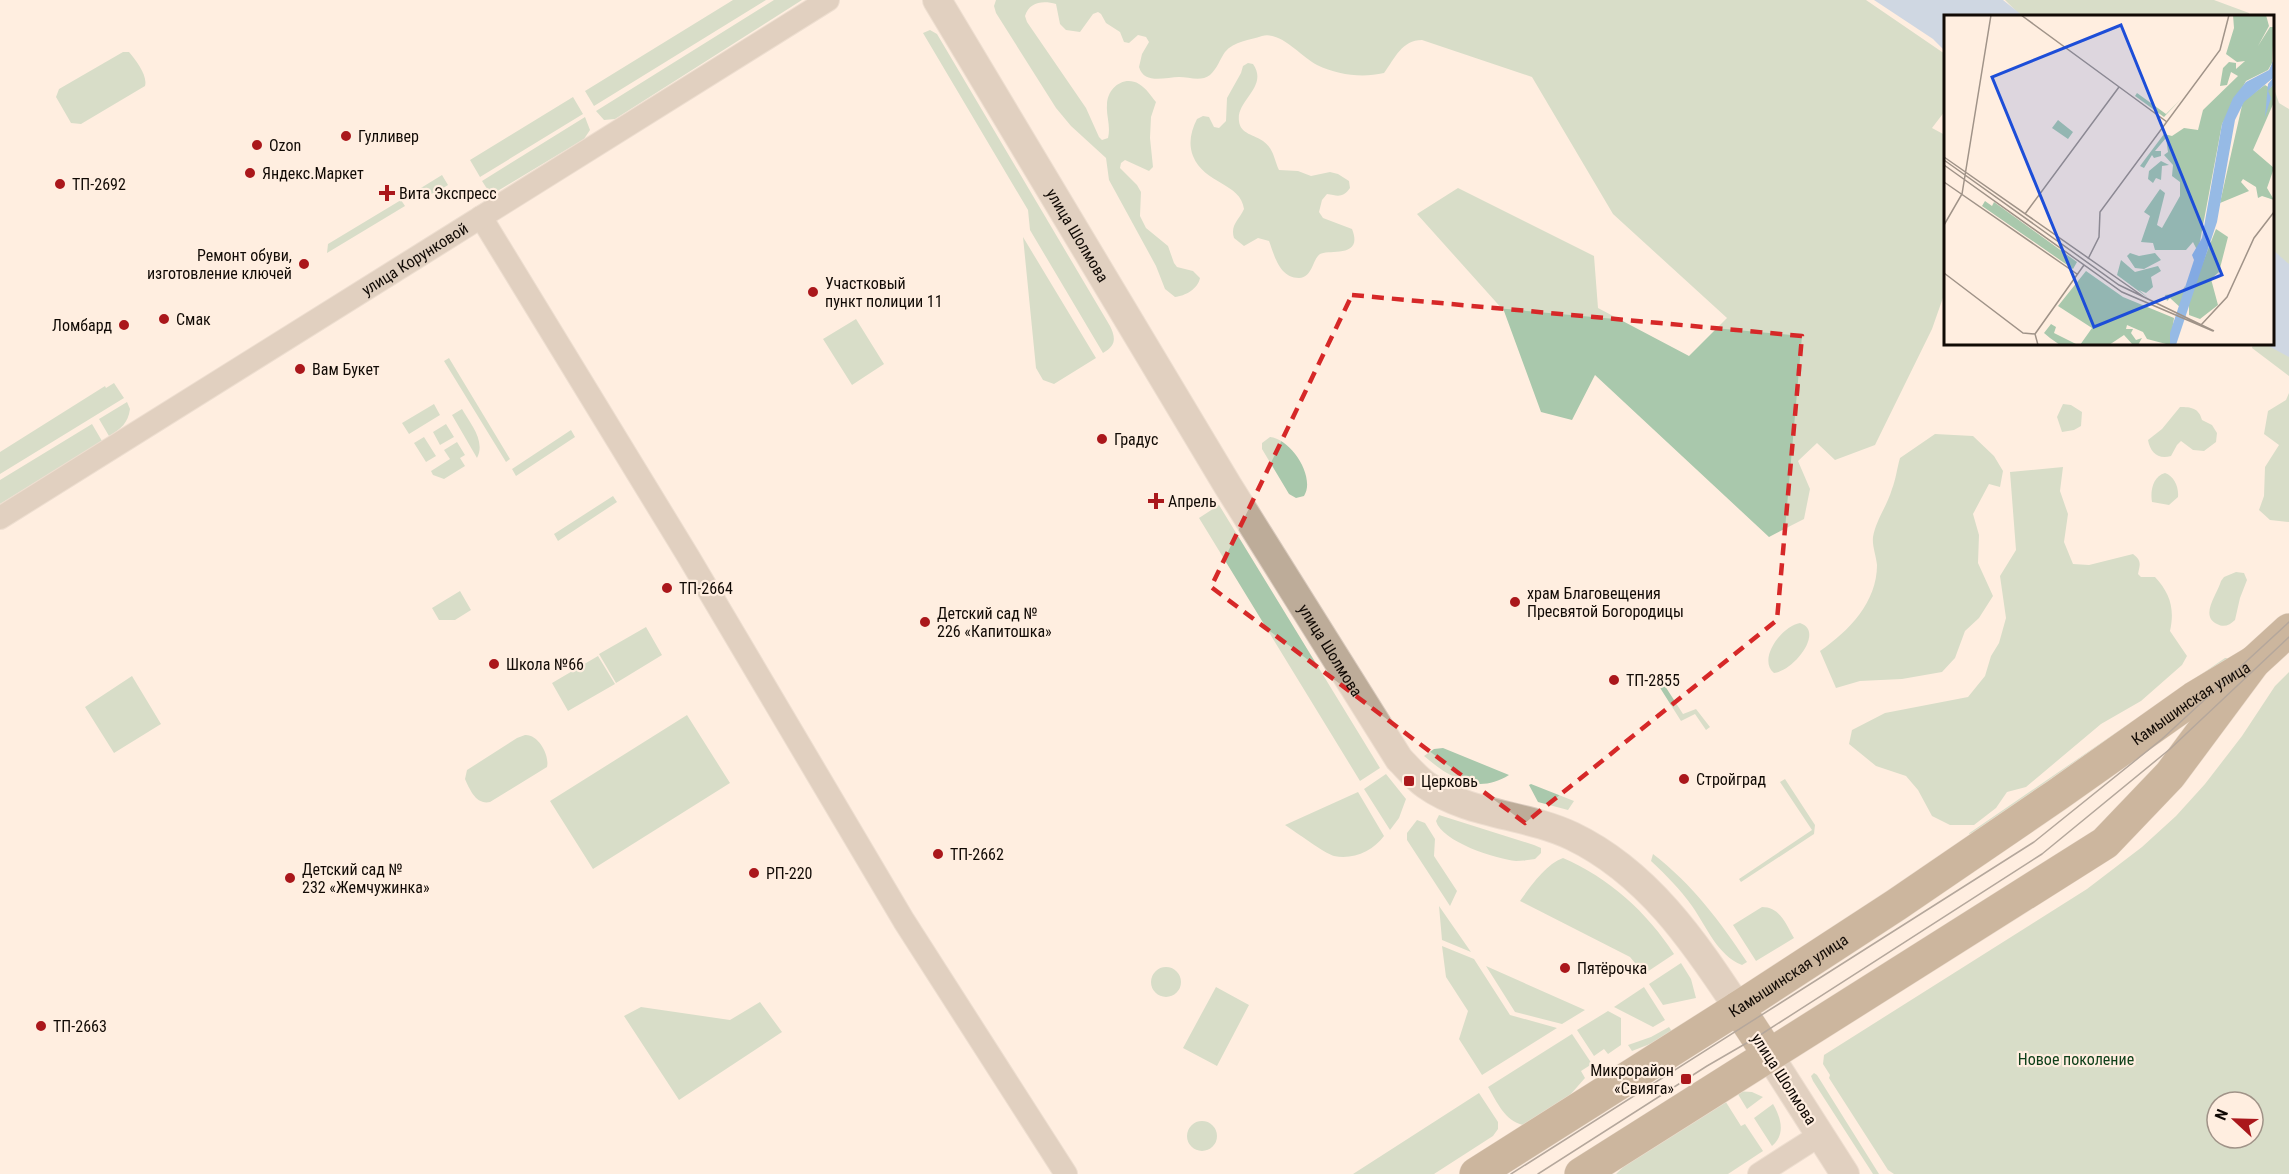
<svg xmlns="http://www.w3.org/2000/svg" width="2289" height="1174" viewBox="0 0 2289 1174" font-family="'Roboto Condensed',sans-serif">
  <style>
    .green { fill: #a9c8ac; fill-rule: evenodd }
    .water { fill: #96bae5 }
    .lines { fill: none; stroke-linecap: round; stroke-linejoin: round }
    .minor-casing { stroke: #d9cabd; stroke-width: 24 }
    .tertiary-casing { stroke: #d9cabd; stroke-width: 30 }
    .primary-casing { stroke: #d9cabd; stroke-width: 34 }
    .minor { stroke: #bdac99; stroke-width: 22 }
    .tertiary { stroke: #bdac99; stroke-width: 28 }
    .primary { stroke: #8f724f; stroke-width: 33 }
    .tram { stroke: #5b5149; stroke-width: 1.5 }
    .marked { fill: none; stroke: #d62828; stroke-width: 4.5; stroke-dasharray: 12 8; stroke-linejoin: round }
    .poi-dot { fill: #aa171b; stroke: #ffeee0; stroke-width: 2 }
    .labels { text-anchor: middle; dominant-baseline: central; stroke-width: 4.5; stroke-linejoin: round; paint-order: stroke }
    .poi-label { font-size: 16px; fill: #110a05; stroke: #ffeee0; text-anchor: start }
    .street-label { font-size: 16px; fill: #110a05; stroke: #ffeee0 }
    .park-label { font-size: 16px; fill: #0f401a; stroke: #ffeee0 }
    .inset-road { fill: none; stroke: #a09388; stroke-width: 1.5 }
    .view { fill: #1d4ed8; fill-opacity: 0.15; stroke: #1d4ed8; stroke-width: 3 }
    .inset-edge { fill: none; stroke: #110a05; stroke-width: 3 }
  </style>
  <rect width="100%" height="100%" fill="#ffeee0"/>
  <!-- green -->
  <path class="green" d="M733 0H766L594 106 585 91Z
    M774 0H802L615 119 604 120 596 111Z
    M996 0H1866L1945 54V111L1932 128 1945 135V292L1932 329 1875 445 1835 460 1817 443 1798 461 1810 489 1804 519 1769 537 1595 375 1572 420 1541 412 1504 311 1417 214 1458 188 1594 256 1598 308 1689 356 1727 318 1613 214 1532 77 1422 40C1402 40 1395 58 1384 73 1362 78 1338 75 1317 65 1301 57 1281 31 1262 36 1250 40 1234 41 1225 52 1220 59 1217 69 1210 75 1201 82 1189 77 1179 77 1166 77 1144 85 1139 67L1142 54 1149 42 1146 37 1138 35 1129 43 1124 42 1120 32 1106 23 1101 14 1098 12 1093 14 1080 32 1066 30 1060 24 1056 4C1043 0 1029 2 1025 16L1027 22 1086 108 1099 137 1102 140 1108 138C1111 126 1106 116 1107 105 1107 88 1124 75 1139 84 1146 88 1151 96 1156 102L1151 117 1150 138 1153 167 1149 171 1125 160 1121 163 1120 168 1137 185 1141 192 1140 216 1146 228 1168 246 1174 263 1177 267 1193 271 1200 278C1198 289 1185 296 1175 297L1165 289 1156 266 1109 180 1106 158 1071 126 1056 108 996 13 994 6Z
    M2005 0H2214L2249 13 2250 16H2021Z
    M930 30 937 34 1110 326C1116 338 1116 346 1103 353L1030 230 1028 210 923 33Z
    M123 52H129C136 60 148 76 145 86L81 124 71 123 56 97 59 89Z
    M1248 63 1253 64C1269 87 1236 100 1239 121 1240 134 1255 135 1263 141 1274 149 1274 159 1279 170L1298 171 1311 176 1330 172 1338 174 1349 181 1350 188C1343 198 1338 196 1327 194L1322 200 1319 212 1323 218 1352 229C1364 259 1328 249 1320 254 1312 260 1313 277 1299 278 1279 278 1274 254 1269 241L1258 238 1244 246 1234 238C1230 225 1239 220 1244 209 1241 183 1204 184 1193 156 1188 143 1191 131 1197 119L1203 116 1209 117 1214 127 1219 128 1226 121 1227 98 1241 73 1243 66Z
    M2272 83 2279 103 2289 109V269L2273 255Z
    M573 97 583 114 480 177 470 160Z
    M585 117 590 130 584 139 491 195 482 181Z
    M442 175 448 185 437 192 420 197 416 191Z
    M401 200 405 206 327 253 328 244Z
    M1023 237 1096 358 1054 384 1043 380 1036 368Z
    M856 319 884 364 852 385 823 339Z
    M2289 332V376L2252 348 2253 344H2272Z
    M449 358 510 459 506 462 444 361Z
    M114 383 124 398 0 474V452L105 386 106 388Z
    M2289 393V522L2270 520 2259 510 2264 496 2265 467 2279 445 2264 434 2268 411 2286 400Z
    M127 402 130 409C128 423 121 429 109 436L99 419Z
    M434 404 440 415 409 434 402 423Z
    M2063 404 2071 405 2082 412 2081 426 2074 430 2062 432 2057 417Z
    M2180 407C2191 407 2199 408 2202 420L2212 425 2217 433 2216 442 2204 451 2193 450 2181 441 2177 445 2171 456C2158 460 2150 452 2148 440L2162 429Z
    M462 409C470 423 486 441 477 458L452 415Z
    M92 424 102 441 0 504V480Z
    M446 424 454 437 440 445 433 432Z
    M571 430 575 437 516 476 512 469Z
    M1935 434 1973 436 1994 456 2003 471 2000 487 1989 484 1973 514 1979 535 1978 563 1993 596 1979 618 1965 631 1955 658 1942 672 1902 679 1860 681 1836 688 1820 651C1849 631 1877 602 1877 565 1876 555 1872 546 1873 537 1876 520 1887 506 1892 489 1896 479 1897 468 1900 458Z
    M424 437 436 456 426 462 414 443Z
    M1270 437C1291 439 1316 477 1304 496L1296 498 1289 494 1262 449V443Z
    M457 442 465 455 460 458 465 466 444 479 433 475 431 471 450 459 444 450Z
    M2063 467 2060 491 2068 514 2064 542 2073 564 2089 565 2133 554C2142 561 2140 564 2138 574L2141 577H2155C2170 593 2175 609 2170 631L2187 656 2182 665 2141 701 2101 724 2026 787 2007 792 1996 808 1974 825H1950L1932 816 1918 790 1906 776 1876 766 1849 744 1852 730 1885 713 1968 697 1985 676 1991 656 1999 643 2006 618 2000 576 2016 550 2010 472Z
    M2165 473C2174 476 2179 487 2178 497L2169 505 2152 502C2150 491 2153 476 2165 473Z
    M613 496 617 502 558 541 554 534Z
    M1219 505 1380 768 1360 781 1199 518Z
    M2236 572 2244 573 2247 580 2240 598 2235 620C2230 625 2224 628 2217 624 2199 616 2218 593 2221 581L2224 577Z
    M460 591 471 610 455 620H439L432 608Z
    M1800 623C1825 631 1794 671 1774 673 1757 659 1782 626 1800 623Z
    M646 627 662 655 616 683 599 654Z
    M598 656 615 684 568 711 552 683Z
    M2225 658H2229L1975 832 1968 834Z
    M2289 672V1174H1894L1888 1170 1829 1078 1830 1075 1823 1064 1824 1055 2087 889 2142 847 2176 816 2205 784 2242 736 2275 686ZM2217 1102H2253V1138H2217Z
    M132 676 161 724 114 753 85 707Z
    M1657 683 1665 686 1683 714 1696 709 1710 727 1706 730 1695 714 1681 721Z
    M687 715 730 783 593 869 550 801Z
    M525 735C538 734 550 755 547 767L490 802C476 805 470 790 465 779L467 770 517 738Z
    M1443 748 1509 775C1477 795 1450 778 1424 756L1434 749Z
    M1386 774 1406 799 1399 818 1390 830 1364 789Z
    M1785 779 1815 825 1814 834 1741 882 1739 879 1812 830 1780 782Z
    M1531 784 1574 801 1568 810 1538 802 1529 785Z
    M1358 792 1384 836C1373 851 1353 860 1334 856 1324 853 1296 832 1285 825Z
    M1439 815 1534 845 1541 848V853L1535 859C1529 860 1522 861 1516 861 1496 859 1442 842 1436 821Z
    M1417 820 1425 823 1435 839 1434 856 1457 891 1450 906 1407 840V833Z
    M1653 854C1693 885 1719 920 1747 962L1742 965C1717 955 1707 927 1692 906 1680 889 1666 875 1651 861Z
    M1563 858C1608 877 1648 913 1674 954L1644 974 1630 957 1520 901C1530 887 1546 864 1563 858Z
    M1439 906 1471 952 1442 940Z
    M1762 907C1780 907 1786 924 1794 938L1756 961 1733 925Z
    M1442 946 1474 959 1510 1015 1557 1028 1482 1075 1459 1039 1468 1011 1446 977Z
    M1681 963 1691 979 1696 998 1663 1005 1649 984Z
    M1486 966 1585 1010 1562 1024 1515 1012Z
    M1151 982a15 15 0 1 1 30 0a15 15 0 1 1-30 0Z
    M1216 987 1249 1005 1217 1066 1183 1048Z
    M1644 987 1665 1020 1653 1027 1614 1007Z
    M760 1002 782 1032 679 1100 624 1016 641 1007 730 1020Z
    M1608 1011 1621 1018V1045L1608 1054 1604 1049 1594 1056 1577 1030Z
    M1669 1027 1673 1033 1663 1039 1632 1051 1628 1045 1651 1037Z
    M1572 1034 1592 1064 1581 1071 1585 1078 1563 1103 1523 1125C1505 1121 1497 1102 1488 1087Z
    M1814 1073 1817 1075 1879 1174H1873L1813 1081 1811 1076Z
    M1736 1091 1752 1092 1763 1097 1747 1109Z
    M1479 1093 1498 1122V1129L1493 1136 1434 1174H1353Z
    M1724 1099 1741 1126 1745 1124 1763 1151 1728 1174H1616L1642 1149Z
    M1773 1104C1781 1118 1786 1134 1772 1146L1754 1118Z
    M1187 1136a15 15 0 1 1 30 0a15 15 0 1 1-30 0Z"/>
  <!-- water -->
  <path class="water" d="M1874 0H2003L2023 16H1946L1945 51 1933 39Z
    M2273 250 2289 264V357L2265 344H2272Z"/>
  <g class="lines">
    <!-- minor casing -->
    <g class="minor-casing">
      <g id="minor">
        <path d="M481 217 688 556 904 921 1066 1174"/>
        <path id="s1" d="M0 518 828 0"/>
        <path d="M1759 1174 1820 1135"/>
      </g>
    </g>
    <!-- tertiary casing -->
    <g class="tertiary-casing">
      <g id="tertiary">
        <path id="s2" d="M937 0 1228 486 1399 759C1408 768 1416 778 1426 785 1468 815 1526 814 1572 836 1647 872 1694 941 1738 1008"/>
        <path d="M1769 1055 1845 1174"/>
      </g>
    </g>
    <!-- primary casing -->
    <g class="primary-casing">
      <g id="primary">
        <path d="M1738 1008 1769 1055"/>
        <path id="s3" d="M1476 1174 1738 1008 1896 905 2057 795 2194 698 2254 662"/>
        <path d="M1581 1174 2105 843 2170 775 2254 662 2289 630"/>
      </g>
    </g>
    <!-- minor -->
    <use href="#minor" class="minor"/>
    <!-- tertiary -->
    <use href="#tertiary" class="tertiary"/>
    <!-- primary -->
    <use href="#primary" class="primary"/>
    <!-- tram -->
    <path class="tram" d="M1511 1174 2034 842 2162 739 2289 622
      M1538 1174 1707 1066 1757 1037 2042 854 2170 749 2289 637"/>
  </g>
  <!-- marked area -->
  <path d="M0 0H2289V1174H0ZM1352 295 1802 336 1777 620 1525 823 1211 587Z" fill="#ffeee0" fill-opacity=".55" fill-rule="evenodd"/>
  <path class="marked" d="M1352 295 1802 336 1777 620 1525 823 1211 587Z"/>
  <!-- markers -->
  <g class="poi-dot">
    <circle cx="346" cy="136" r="6"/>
    <circle cx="257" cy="145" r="6"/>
    <circle cx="250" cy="173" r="6"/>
    <circle cx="60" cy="184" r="6"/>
    <path d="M384 184h6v6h6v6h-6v6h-6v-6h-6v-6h6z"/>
    <circle cx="304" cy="264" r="6"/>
    <circle cx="813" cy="292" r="6"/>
    <circle cx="164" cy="319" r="6"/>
    <circle cx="124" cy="325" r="6"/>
    <circle cx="300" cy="369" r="6"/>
    <circle cx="1102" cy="439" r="6"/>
    <path d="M1153 492h6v6h6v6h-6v6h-6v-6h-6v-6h6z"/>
    <circle cx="667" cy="588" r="6"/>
    <circle cx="1515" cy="602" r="6"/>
    <circle cx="925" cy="622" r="6"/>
    <circle cx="494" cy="664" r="6"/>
    <circle cx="1614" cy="680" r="6"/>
    <circle cx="1684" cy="779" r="6"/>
    <rect x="1403" y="775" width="12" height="12" rx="3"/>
    <circle cx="938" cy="854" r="6"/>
    <circle cx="754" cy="873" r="6"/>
    <circle cx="290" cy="878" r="6"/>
    <circle cx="1565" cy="968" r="6"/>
    <circle cx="41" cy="1026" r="6"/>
    <rect x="1680" y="1073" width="12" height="12" rx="3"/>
  </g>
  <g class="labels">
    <!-- poi labels -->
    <g class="poi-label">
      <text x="358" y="136">Гулливер</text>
      <text x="269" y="145">Ozon</text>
      <text x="262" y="173">Яндекс.Маркет</text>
      <text x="72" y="184">ТП-2692</text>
      <text x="399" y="193">Вита Экспресс</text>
      <text x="292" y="255" text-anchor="end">Ремонт обуви,<tspan x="292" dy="18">изготовление ключей</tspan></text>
      <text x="825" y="283">Участковый<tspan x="825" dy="18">пункт полиции 11</tspan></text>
      <text x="176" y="319">Смак</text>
      <text x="112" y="325" text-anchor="end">Ломбард</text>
      <text x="312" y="369">Вам Букет</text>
      <text x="1114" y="439">Градус</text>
      <text x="1168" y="501">Апрель</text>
      <text x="679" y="588">ТП-2664</text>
      <text x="1527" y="593">храм Благовещения<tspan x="1527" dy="18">Пресвятой Богородицы</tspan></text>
      <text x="937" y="613">Детский сад №<tspan x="937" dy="18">226 «Капитошка»</tspan></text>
      <text x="506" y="664">Школа №66</text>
      <text x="1626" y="680">ТП-2855</text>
      <text x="1696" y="779">Стройград</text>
      <text x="1421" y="781">Церковь</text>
      <text x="950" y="854">ТП-2662</text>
      <text x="302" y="869">Детский сад №<tspan x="302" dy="18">232 «Жемчужинка»</tspan></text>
      <text x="766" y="873">РП-220</text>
      <text x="1577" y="968">Пятёрочка</text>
      <text x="53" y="1026">ТП-2663</text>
      <text x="1674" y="1070" text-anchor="end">Микрорайон<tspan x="1674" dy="18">«Свияга»</tspan></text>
    </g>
    <!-- street labels -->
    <g class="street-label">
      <text stroke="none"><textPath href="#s2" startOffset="274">улица Шолмова</textPath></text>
      <text stroke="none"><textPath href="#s1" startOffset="489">улица Корунковой</textPath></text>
      <text stroke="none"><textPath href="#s2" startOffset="760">улица Шолмова</textPath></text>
      <text stroke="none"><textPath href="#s3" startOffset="856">Камышинская улица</textPath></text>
      <text stroke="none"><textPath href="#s3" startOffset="370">Камышинская улица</textPath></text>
      <text transform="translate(1784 1079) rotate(57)">улица Шолмова</text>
    </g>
    <!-- park labels -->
    <g class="park-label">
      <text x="2076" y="1059">Новое поколение</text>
    </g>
  </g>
  <!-- overview -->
  <g transform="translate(1944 15)">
    <rect width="330" height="330" fill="#ffeee0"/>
    <path d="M289 0H322L325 11 314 31 326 12H330L328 48 324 55 302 66 278 109 254 237 249 227 242 235H211L209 228 197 227 206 201 200 197 216 174 221 178 213 210 218 213 236 181V167L228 161 229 150 220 140 224 137 222 123 211 136H217V141L210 143 208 140 200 153 196 151 220 119 228 121 240 113 254 115 259 95 294 61 287 57 283 70 276 71 279 53 285 47 292 48V54L301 46 293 47 282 39 290 13ZM330 69V87L309 135 330 153 323 173 330 185 318 181 314 183 312 172 299 164 297 167 305 176 276 188 299 86 321 70 326 73ZM193 78 222 99 237 84 220 102 191 81ZM114 105 129 117 124 124 108 113ZM217 146 225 150 218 151 217 165 212 163 209 168 204 164 205 156ZM41 186 48 191 50 187 133 247 129 254 38 191ZM272 214 284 222 275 257 267 264 274 290 256 304 245 300V283ZM186 238 195 241 211 238 217 245 200 254 191 253 183 241ZM177 245 191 257 214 251 217 256 207 262 209 272 202 278 195 275 204 283 173 260ZM142 256 179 282 230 303 226 330 203 324 199 317 183 310 182 314H189L187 318 192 325 198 323 194 330H189L180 320 165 330H136L148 313 114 291ZM241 271 238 294 226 283 223 286 221 280 237 278ZM107 309 112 312 110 318 134 330H116L106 323 100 318Z" fill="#a9c8ac"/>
    <path d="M330 44V69L324 76 327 83 321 102 324 69 329 63 300 87 291 105 273 207 232 330H226V318L250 245 248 240 258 223 278 109 289 83 302 67 325 55Z" fill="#96bae5"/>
    <path class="inset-road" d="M77 0 223 107M0 142 200 282M0 145 175 270 270 316M0 150 178 277 269 316M0 167 133 259M81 199 175 72M0 210 18 179 47 0M144 244 155 222 156 197 276 35 285 0M0 258 79 318 91 319M257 310 283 282 310 223 330 197M94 330 91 319 140 250"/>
    <path class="view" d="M177 10 278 260 150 312 48 62Z"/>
    <rect width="330" height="330" class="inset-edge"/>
  </g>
  <!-- north arrow -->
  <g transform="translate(2235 1120) rotate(292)"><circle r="28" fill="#ffeee0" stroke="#a09388" stroke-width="1.5"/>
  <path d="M0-4.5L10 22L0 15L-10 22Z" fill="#aa171b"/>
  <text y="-9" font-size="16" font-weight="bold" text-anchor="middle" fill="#110a05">N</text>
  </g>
</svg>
